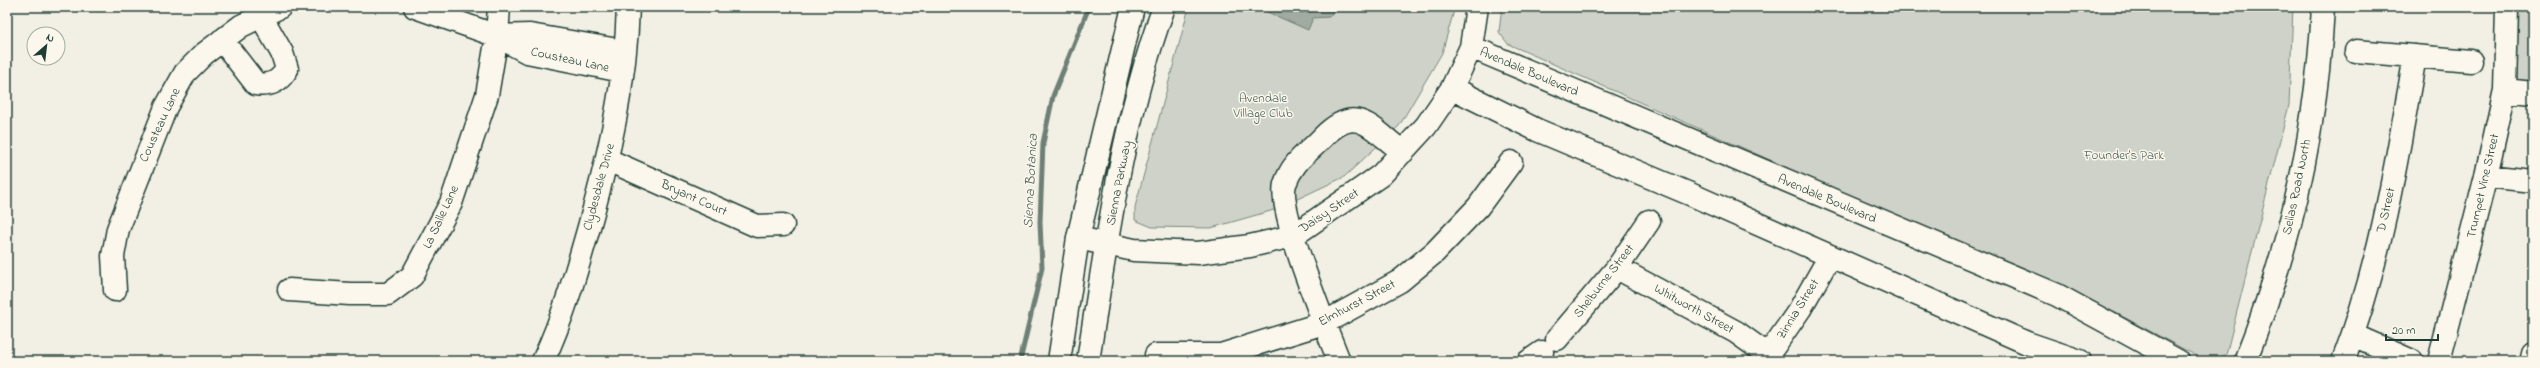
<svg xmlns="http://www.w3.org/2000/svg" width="2540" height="368" viewBox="0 0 2540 368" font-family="'Indie Flower',sans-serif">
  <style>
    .green { fill: #cfd2c8; stroke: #77887e }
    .water { fill: #a2aba1; stroke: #6e7f75 }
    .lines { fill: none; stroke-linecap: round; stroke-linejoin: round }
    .stream { stroke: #6e7f75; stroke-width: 5 }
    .minor-casing { stroke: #1f3d34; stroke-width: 25 }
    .major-casing { stroke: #1f3d34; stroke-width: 25 }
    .minor { stroke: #fbf7ec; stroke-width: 22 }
    .major { stroke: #fbf7ec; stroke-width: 22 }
    .labels { text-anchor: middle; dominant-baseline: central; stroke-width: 3; stroke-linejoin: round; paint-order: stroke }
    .street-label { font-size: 13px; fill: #1f3d34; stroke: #fbf7ec }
    .park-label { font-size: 13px; fill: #425b52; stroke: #fbf7ec }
    .water-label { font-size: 14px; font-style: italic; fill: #465e55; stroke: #fbf7ec }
  </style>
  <rect width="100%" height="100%" fill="#f2f0e5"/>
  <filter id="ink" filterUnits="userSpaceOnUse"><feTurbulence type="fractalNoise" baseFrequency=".025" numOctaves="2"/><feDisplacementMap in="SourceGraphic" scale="8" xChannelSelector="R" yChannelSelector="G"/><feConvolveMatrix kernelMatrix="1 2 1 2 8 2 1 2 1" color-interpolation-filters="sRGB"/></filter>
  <g filter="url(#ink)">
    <!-- green -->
    <path class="green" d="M1189 7H1455L1442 53 1399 126 1344 177 1274 210 1211 228 1152 227 1135 220V207Z
      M1502 7H2293L2289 105 2226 355 2206 361 2118 314 1508 44 1499 32Z
      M2514 7H2533V89L2513 88Z"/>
    <!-- water -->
    <path class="water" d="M1267 7H1337L1329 17 1313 18 1308 30 1265 11Z"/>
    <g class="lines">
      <!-- stream -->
      <path class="stream" d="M1020 361 1042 268 1040 222 1043 143 1053 96 1089 7"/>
      <!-- minor casing -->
      <g class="minor-casing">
        <path id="minor" d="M415 7 497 36
          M222 40 256 84C271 86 279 82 287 69L282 53 261 16
          M1471 47 2057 295 2178 361
          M2356 51 2471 61
          M622 71 527 52 497 36 530 35 624 51
          M1452 88 1537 130 1690 194 2027 343 2080 361
          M2505 90 2533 93
          M608 160 757 226 783 225
          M2486 176 2533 181
          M1078 238 1134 250 1198 253 1250 246 1293 236 1381 175 1426 126 1452 88 1471 47 1477 7
          M1617 268 1736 332 1768 355
          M115 290 113 256 118 229 166 107 185 73 204 54 241 26 280 7
          M289 290 350 294H388L412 276 451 203 487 95 497 36 499 7
          M2353 335 2412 361
          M1557 339 1617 268 1649 221
          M1156 355H1221L1324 323 1400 281 1435 252 1478 207 1511 162
          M543 361C563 318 576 273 589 227 609 155 626 82 628 7
          M1339 361C1327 330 1277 210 1285 184 1293 161 1306 155 1322 138 1357 102 1370 128 1403 152
          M1529 361 1542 352
          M1764 361 1800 309 1830 256
          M2245 361C2290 249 2317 128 2323 7
          M2343 361C2381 263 2397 159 2415 56
          M2439 361 2486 176 2505 90 2507 7
          M2531 361 2533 353"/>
      </g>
      <!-- major casing -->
      <g class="major-casing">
        <path id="major" d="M1059 361 1078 238 1133 7
          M1088 361C1106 244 1123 119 1164 7"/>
      </g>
      <!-- minor -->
      <use href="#minor" class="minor"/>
      <!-- major -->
      <use href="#major" class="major"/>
    </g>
  </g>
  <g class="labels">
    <!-- street labels -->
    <g class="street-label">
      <text transform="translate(570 60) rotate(12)">Cousteau Lane</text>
      <text transform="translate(1529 72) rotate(23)">Avendale Boulevard</text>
      <text transform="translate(160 125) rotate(-65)">Cousteau Lane</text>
      <text transform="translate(1119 183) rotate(-79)">Sienna Parkway</text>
      <text transform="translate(2483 186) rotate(-77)">Trumpet Vine Street</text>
      <text transform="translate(599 187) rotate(-75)">Clydesdale Drive</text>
      <text transform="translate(2297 187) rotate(-78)">Sellas Road North</text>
      <text transform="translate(694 198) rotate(24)">Bryant Court</text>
      <text transform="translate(1827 199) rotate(23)">Avendale Boulevard</text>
      <text transform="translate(2386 210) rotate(-77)">D Street</text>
      <text transform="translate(1329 211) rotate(-34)">Daisy Street</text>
      <text transform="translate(441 217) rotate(-65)">La Salle Lane</text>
      <text transform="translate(1604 281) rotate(-52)">Shelburne Street</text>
      <text transform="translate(1357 303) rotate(-28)">Elmhurst Street</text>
      <text transform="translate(1694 309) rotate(29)">Whitworth Street</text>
      <text transform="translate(1798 309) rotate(-58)">Zinnia Street</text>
    </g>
    <!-- park labels -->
    <g class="park-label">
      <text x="1263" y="98">Avendale<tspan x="1263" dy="15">Village Club</tspan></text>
      <text x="2124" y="155">Founder's Park</text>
    </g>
    <!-- water labels -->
    <g class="water-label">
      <text transform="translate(1031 181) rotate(-87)">Sienna Botanica</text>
    </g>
  </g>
  <!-- margin -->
  <rect width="2540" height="368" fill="none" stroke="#fbf7ec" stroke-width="24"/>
  <rect x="12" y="12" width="2516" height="344" fill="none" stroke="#1f3d34" stroke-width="1.5" filter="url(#ink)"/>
  <!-- north arrow -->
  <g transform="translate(46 46) rotate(28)"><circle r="19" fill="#fbf7ec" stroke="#a3ada2"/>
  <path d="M0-3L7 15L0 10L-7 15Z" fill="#1f3d34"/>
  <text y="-6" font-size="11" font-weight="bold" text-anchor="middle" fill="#1f3d34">N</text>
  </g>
  <!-- scale -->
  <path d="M2386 334v6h52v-6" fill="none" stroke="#1f3d34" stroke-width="2"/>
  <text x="2392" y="334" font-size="12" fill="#1f3d34" stroke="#fbf7ec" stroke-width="3" paint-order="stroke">20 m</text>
</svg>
